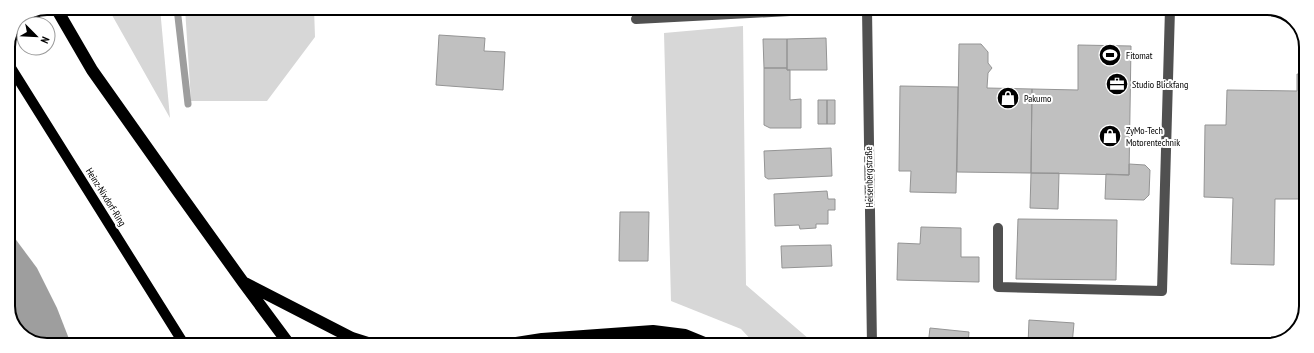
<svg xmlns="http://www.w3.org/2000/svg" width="1314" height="353" viewBox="0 0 1314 353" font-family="'PT Sans Narrow',sans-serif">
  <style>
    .green { fill: #d7d7d7 }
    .water { fill: #9e9e9e }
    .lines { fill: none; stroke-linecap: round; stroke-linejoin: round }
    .stream { stroke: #9e9e9e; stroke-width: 7 }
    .building { fill: #c0c0c0; stroke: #949494 }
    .minor { stroke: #505050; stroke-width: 10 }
    .major { stroke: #000; stroke-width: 10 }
    .highway { stroke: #000; stroke-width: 12 }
    .labels { text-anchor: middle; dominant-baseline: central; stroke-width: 4; stroke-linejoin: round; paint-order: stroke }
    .poi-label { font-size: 10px; fill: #000; stroke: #fff; text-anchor: start }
    .street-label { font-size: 10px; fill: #000; stroke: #fff }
    .rim { fill: none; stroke: #000; stroke-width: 2 }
  </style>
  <rect width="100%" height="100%" fill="#fff"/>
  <!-- green -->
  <path class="green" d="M108 8H160L170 118Z
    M185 8H314L315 37 267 101H191Z
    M743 26 746 285 816 345 755 344 741 329 671 301 664 33Z
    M1155 340 1274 342 1267 345H1155Z"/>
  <!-- water -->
  <path class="water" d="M8 229 37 268 57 308 71 344H37L18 332 8 311Z"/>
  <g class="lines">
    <!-- stream -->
    <path class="stream" d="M177 8 188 104"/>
  </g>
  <!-- building -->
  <path class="building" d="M439 35 485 38 484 51 505 52 503 90 436 85Z
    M826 38 827 70H787V39Z
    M763 39H787V68H764Z
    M959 44H981L988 52V63L992 68 988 73 987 88 1032 89 1031 173 957 172Z
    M1078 45 1131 46 1129 175 1031 173 1032 89 1078 90Z
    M764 68H787V70H790V100L801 99V128H770L764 125Z
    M1297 74 1306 75 1305 199H1275L1274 265 1231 264 1233 198 1204 197 1205 125H1226L1227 90 1297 91Z
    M900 86 958 87 956 193 910 192 911 171H899Z
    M818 100H827V124H818Z
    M827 100H835V124H827Z
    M831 148 832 176 768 179 765 177 764 151Z
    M1129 164 1145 165 1150 170 1149 195 1144 200 1105 199 1106 174 1129 175Z
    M1031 173H1059L1058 209 1030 208Z
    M827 191 828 199H835V210H828V224H816V228L800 229 799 225 775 226 774 194Z
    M620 212H649L648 261H619Z
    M1018 219 1117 220 1116 280 1016 279Z
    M921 227 961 228V257H979V282L897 280 898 243 920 244Z
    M831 245 832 266 782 268 781 246Z
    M1029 320 1074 323 1072 345H1028Z
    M930 328 969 332 968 345H928Z"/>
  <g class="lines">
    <!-- minor -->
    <path class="minor" d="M867 9 872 345
      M636 19 828 9
      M998 228V287L1162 291 1170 9"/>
    <!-- major -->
    <path class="major" d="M8 63 184 344"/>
    <!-- highway -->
    <path class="highway" d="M56 8 92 70 177 190 243 282 289 344
      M245 283 352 338 371 344
      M510 344 542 339 653 331 685 335 707 344"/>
  </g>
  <!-- icons -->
  <defs>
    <g id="stadium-disc" transform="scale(1.15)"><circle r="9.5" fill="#000" stroke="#fff"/><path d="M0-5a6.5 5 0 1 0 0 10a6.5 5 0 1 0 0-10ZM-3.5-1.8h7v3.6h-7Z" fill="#fff"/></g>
    <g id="office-disc" transform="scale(1.15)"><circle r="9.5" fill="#000" stroke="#fff"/><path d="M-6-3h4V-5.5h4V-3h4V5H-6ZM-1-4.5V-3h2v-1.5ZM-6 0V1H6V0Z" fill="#fff"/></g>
    <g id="shop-disc" transform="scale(1.15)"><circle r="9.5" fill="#000" stroke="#fff"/><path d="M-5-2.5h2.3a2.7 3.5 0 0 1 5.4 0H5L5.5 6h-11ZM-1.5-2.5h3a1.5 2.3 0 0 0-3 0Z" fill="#fff"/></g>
  </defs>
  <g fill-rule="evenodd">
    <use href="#stadium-disc" x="1110" y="55"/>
    <use href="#office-disc" x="1117" y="84"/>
    <use href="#shop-disc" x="1008" y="98"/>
    <use href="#shop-disc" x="1110" y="136"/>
  </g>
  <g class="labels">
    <!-- poi labels -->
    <g class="poi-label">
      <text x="1126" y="55">Fitomat</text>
      <text x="1132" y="84">Studio Blickfang</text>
      <text x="1024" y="98">Pakumo</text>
      <text x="1126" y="130">ZyMo-Tech<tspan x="1126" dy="12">Motorentechnik</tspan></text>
    </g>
    <!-- street labels -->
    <g class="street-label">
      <text transform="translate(869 177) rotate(-91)">Heisenbergstraße</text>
      <text transform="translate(106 197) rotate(58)">Heinz-Nixdorf-Ring</text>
    </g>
  </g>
  <!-- crop -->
  <path d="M0 0H1314V353H0ZM47 15H1267A32 32 0 0 1 1299 47V306A32 32 0 0 1 1267 338H47A32 32 0 0 1 15 306V47A32 32 0 0 1 47 15Z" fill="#fff" fill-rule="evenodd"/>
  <path class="rim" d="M47 15H1267A32 32 0 0 1 1299 47V306A32 32 0 0 1 1267 338H47A32 32 0 0 1 15 306V47A32 32 0 0 1 47 15Z"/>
  <!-- north arrow -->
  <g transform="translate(36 36) rotate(114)"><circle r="19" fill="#ffffff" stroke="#999999"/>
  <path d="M0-3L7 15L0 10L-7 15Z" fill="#000000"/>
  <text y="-6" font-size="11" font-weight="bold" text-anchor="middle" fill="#000000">N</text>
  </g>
</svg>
